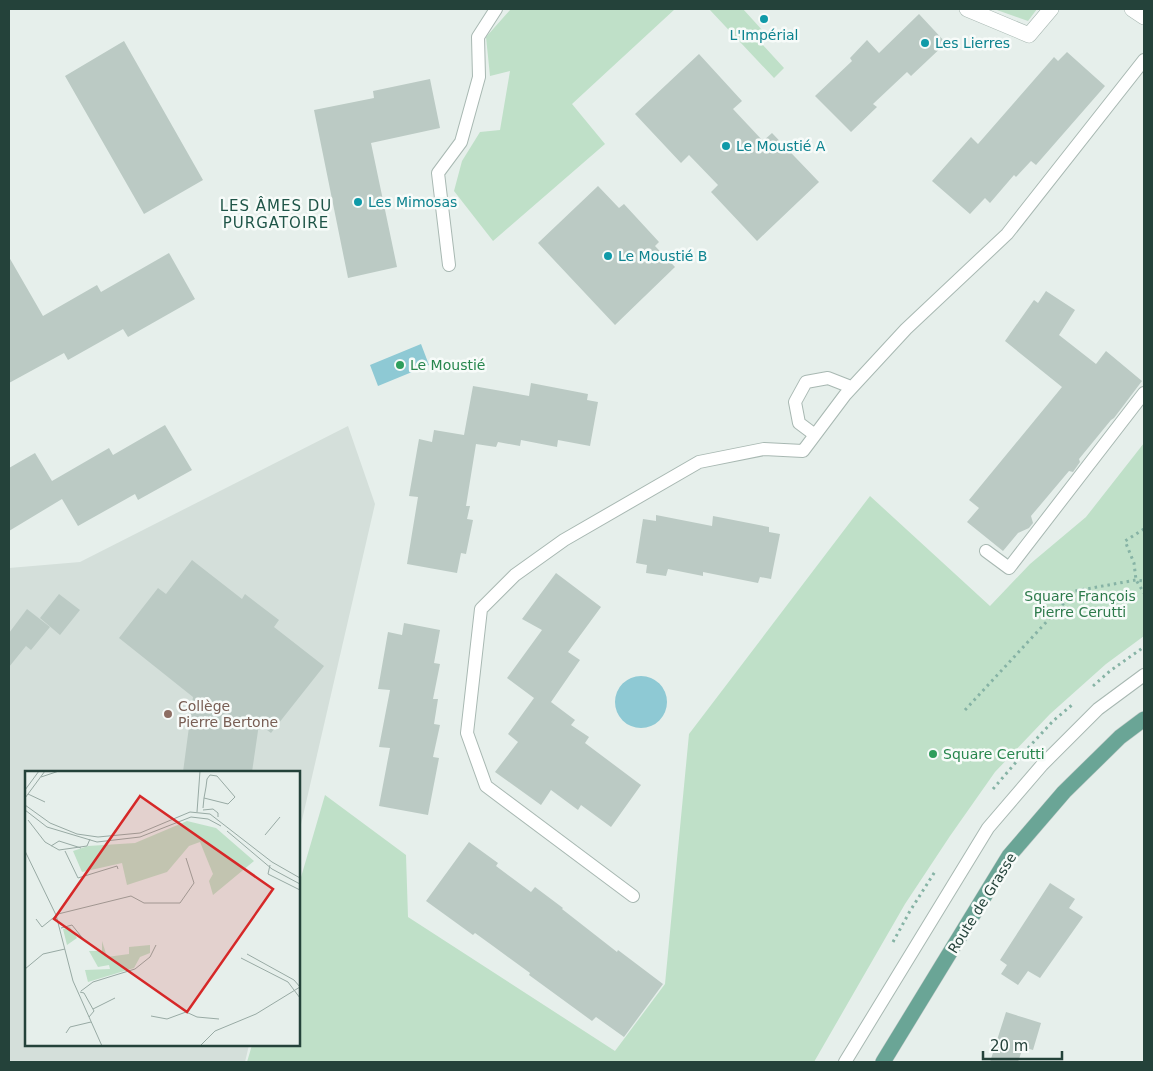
<svg xmlns="http://www.w3.org/2000/svg" width="1153" height="1071" viewBox="0 0 1153 1071" font-family="'DejaVu Sans',sans-serif">
  <style>
    .built { fill: #d4dfda }
    .green { fill: #bfe0c8 }
    .water { fill: #8ec9d4 }
    .building { fill: #bbcac4 }
    .lines { fill: none; stroke-linecap: round; stroke-linejoin: round }
    .lane-casing { stroke: #a8b8b2; stroke-width: 14 }
    .street-casing { stroke: #a8b8b2; stroke-width: 16 }
    .primary-casing { stroke: #c2cac8; stroke-width: 16 }
    .path { stroke: #86b3a5; stroke-width: 3; stroke-dasharray: 2.5 4; stroke-linecap: butt }
    .lane { stroke: #fff; stroke-width: 12 }
    .street { stroke: #fff; stroke-width: 15 }
    .primary { stroke: #6aa596; stroke-width: 15 }
    .culture-dot { fill: #0f9aa8; stroke: #f7fbf9; stroke-width: 2 }
    .leisure-dot { fill: #2e9e5b; stroke: #f7fbf9; stroke-width: 2 }
    .education-dot { fill: #8d6e63; stroke: #f7fbf9; stroke-width: 2 }
    .labels { text-anchor: middle; dominant-baseline: central; stroke-width: 5; stroke-linejoin: round; paint-order: stroke }
    .culture-label { font-size: 14px; fill: #0d838f; stroke: #f7fbf9; text-anchor: start }
    .leisure-label { font-size: 14px; fill: #27864d; stroke: #f7fbf9; text-anchor: start }
    .park-label { font-size: 14px; fill: #2d7a4b; stroke: #f7fbf9 }
    .education-label { font-size: 14px; fill: #785e54; stroke: #f7fbf9; text-anchor: start }
    .street-label { font-size: 14px; fill: #24423a; stroke: #f7fbf9 }
    .neighbourhood-label { font-size: 15px; letter-spacing: 1px; fill: #1f5548; stroke: #f7fbf9 }
    .inset-road { fill: none; stroke: #98aaa4; stroke-width: 1 }
    .view { fill: #d62828; fill-opacity: 0.15; stroke: #d62828; stroke-width: 2.5 }
    .inset-edge { fill: none; stroke: #24423a; stroke-width: 2.5 }
  </style>
  <rect width="100%" height="100%" fill="#e6efeb"/>
  <!-- built -->
  <path class="built" d="M348 426 375 504 299 833V772H26V1045H249L245 1062H9V568L80 562Z"/>
  <!-- green -->
  <path class="green" d="M511 9H675L572 104 605 144 493 241 454 191 462 161 480 132 500 130 510 71 490 76 486 37Z
    M709 9H743L763 31 761 43 784 68 774 78Z
    M994 9H1037L1028 21Z
    M1144 443V636L1106 664 1050 714 995 772 950 836 905 904 814 1062H247L252 1045H299V884L325 795 406 855 408 917 615 1051 665 984 689 734 870 496 990 606 1030 564 1086 517Z"/>
  <!-- water -->
  <path class="water" d="M421 344 429 365 378 386 370 365Z
    M615 702a26 26 0 1 1 52 0a26 26 0 1 1-52 0Z"/>
  <!-- building -->
  <path class="building" d="M919 14 946 43 911 76 907 72 873 104 877 107 851 132 815 96 852 61 850 58 867 40 879 53Z
    M124 41 203 180 144 214 65 76Z
    M1067 52 1105 86 1036 165 1031 161 1016 177 1014 175 990 203 985 198 970 214 932 181 971 137 978 144 1054 57 1058 61Z
    M699 54 742 101 733 109 763 141 772 133 819 182 757 241 711 192 718 185 689 155 681 163 635 114Z
    M430 79 440 128 371 143 397 267 348 278 314 110 374 98 373 91Z
    M598 186 619 208 624 204 659 242 655 246 675 267 615 325 538 243Z
    M169 253 195 299 128 337 123 329 68 360 64 353 9 383V257L43 316 97 285 101 292Z
    M1046 291 1075 310 1059 335 1096 364 1106 351 1142 381 1114 418 1111 420 1079 459 1080 462 1073 472 1069 471 1031 516 1033 523 1029 528 1018 533 1003 551 967 522 979 508 969 500 1062 387 1005 341 1034 300 1038 303Z
    M531 383 588 394 587 400 598 402 590 446 558 440 557 447 521 440 520 446 498 442 496 447 476 444 466 506H470L467 519 473 520 466 554 461 553 457 573 407 564 418 497 409 496 419 439 432 442 434 430 464 435 473 386 529 396Z
    M165 425 192 470 138 500 135 494 78 526 62 499 9 531V468L35 453 52 481 109 448 113 455Z
    M656 515 712 526 713 516 769 527V532L780 534 771 579 760 577 758 583 703 572V576L668 569 666 576 646 573 647 565 636 563 643 519 656 521Z
    M192 560 242 599 245 594 279 620 274 627 324 666 271 733 259 724 252 772H183L193 697 119 638 158 588 166 594Z
    M556 573 601 607 568 652 580 660 551 702 575 720 571 725 589 737 585 743 641 785 611 827 581 805 578 810 551 790 541 805 495 772 518 742 508 734 534 698 507 678 542 630 522 619Z
    M59 594 80 610 60 635 40 618Z
    M27 609 50 627 31 650 26 646 9 667V633Z
    M404 623 440 630 434 663 440 664 433 699H438L434 724 440 725 433 757 439 758 428 815 379 806 390 748 379 747 390 690 378 689 388 632 402 635Z
    M469 842 498 863 496 866 531 892 535 887 563 908 562 909 617 952 618 950 663 984 624 1037 596 1017 592 1021 529 975 530 973 493 946 475 933 473 935 426 901Z
    M1050 883 1075 899 1069 908 1083 917 1040 978 1028 971 1018 985 1001 974 1007 965 1000 960Z
    M1006 1012 1041 1023 1033 1050 1023 1047 1018 1062H990Z"/>
  <g class="lines">
    <!-- lane casing -->
    <g class="lane-casing">
      <path id="lane" d="M449 265 438 173 461 142 479 77 478 37 496 9
        M815 435 799 423 795 402 806 382 828 378 851 387
        M986 551 1009 568 1144 393
        M633 896 486 786 467 733 481 609 515 575 564 540 699 462 764 449 803 451 845 395 906 329 1007 234 1144 60
        M845 1062 988 828 1042 765 1098 709 1144 675"/>
    </g>
    <!-- street casing -->
    <g class="street-casing">
      <path id="street" d="M967 9 1029 35 1051 9
        M1132 9 1144 17"/>
    </g>
    <!-- primary casing -->
    <g class="primary-casing">
      <path id="primary" d="M883 1062 1009 856 1064 792 1120 737 1144 719"/>
    </g>
    <!-- path -->
    <path class="path" d="M1144 529 1125 541 1134 563 1136 580 1144 593
      M1093 686 1110 671 1144 647
      M965 710 1075 591 1136 580 1144 581
      M1028 748 1053 721 1072 705
      M993 789 1023 754
      M893 942 910 911 936 870"/>
    <!-- lane -->
    <use href="#lane" class="lane"/>
    <!-- street -->
    <use href="#street" class="street"/>
    <!-- primary -->
    <use href="#primary" class="primary"/>
  </g>
  <!-- markers -->
  <g class="culture-dot">
    <circle cx="764" cy="19" r="5"/>
    <circle cx="925" cy="43" r="5"/>
    <circle cx="726" cy="146" r="5"/>
    <circle cx="358" cy="202" r="5"/>
    <circle cx="608" cy="256" r="5"/>
  </g>
  <g class="leisure-dot">
    <circle cx="400" cy="365" r="5"/>
    <circle cx="933" cy="754" r="5"/>
  </g>
  <circle class="education-dot" cx="168" cy="714" r="5"/>
  <g class="labels">
    <!-- culture labels -->
    <g class="culture-label">
      <text x="764" y="35" text-anchor="middle">L'Impérial</text>
      <text x="935" y="43">Les Lierres</text>
      <text x="736" y="146">Le Moustié A</text>
      <text x="368" y="202">Les Mimosas</text>
      <text x="618" y="256">Le Moustié B</text>
    </g>
    <!-- leisure labels -->
    <g class="leisure-label">
      <text x="410" y="365">Le Moustié</text>
      <text x="943" y="754">Square Cerutti</text>
    </g>
    <!-- park labels -->
    <g class="park-label">
      <text x="1080" y="596">Square François<tspan x="1080" dy="16">Pierre Cerutti</tspan></text>
    </g>
    <!-- education labels -->
    <g class="education-label">
      <text x="178" y="706">Collège<tspan x="178" dy="16">Pierre Bertone</tspan></text>
    </g>
    <!-- street labels -->
    <g class="street-label">
      <text transform="translate(982 903) rotate(-58)">Route de Grasse</text>
    </g>
    <!-- neighbourhood labels -->
    <g class="neighbourhood-label">
      <text x="276" y="206">LES ÂMES DU<tspan x="276" dy="17">PURGATOIRE</tspan></text>
    </g>
  </g>
  <!-- overview -->
  <g transform="translate(25 771)">
    <rect width="275" height="275" fill="#e6efeb"/>
    <path d="M162 50 191 57 229 90 188 124 184 110 188 103 175 71 164 75 142 101 102 114 97 92 57 101 48 80 63 75 110 72ZM45 156 52 167 42 174 38 158ZM77 170 82 186 104 183V176L125 174V182L115 186 109 197 63 211 60 199 85 198 84 194 73 196 64 180H77Z" fill="#bfe0c8"/>
    <path class="inset-road" d="M16 6 34 0M0 19 14 0M3 23 20 0M0 27 3 23 20 31M0 34 25 52 52 63 73 66 115 62 165 41 185 43 247 91 275 107M178 37 179 27 181 16 182 8 185 4 192 5 210 26 203 33 179 27M0 39 22 56 72 71 115 66 166 46 183 48 196 55M178 39 188 38 193 42V46M172 41 175 0M3 49 20 71 34 79 62 75 65 68M202 60 247 98 275 113M240 64 255 46M26 75 34 70 56 77M0 80 31 144 48 210 77 275M40 80 53 107 92 95 93 98M245 94 243 103 275 119M11 148 17 156 33 143 106 125 119 132H155L169 112 161 87M275 150V189M36 157 47 154 59 169M222 183 269 209 275 216M216 187 263 211 275 227M0 198 18 183 40 178M56 220 68 211 110 198 125 186 131 174M55 221 59 222 69 240 64 246M68 238 90 227M126 245 142 248 161 241 172 246 194 248M41 262 45 256 66 251M175 275 190 260 231 243 275 216"/>
    <path class="view" d="M115 25 248 118 162 241 29 148Z"/>
    <rect width="275" height="275" class="inset-edge"/>
  </g>
  <!-- border -->
  <rect width="1153" height="1071" fill="none" stroke="#24423a" stroke-width="20"/>
  <!-- scale -->
  <path d="M983 1051v8h79v-8" fill="none" stroke="#24423a" stroke-width="2.5"/>
  <text x="990" y="1051" font-size="15" fill="#24423a" stroke="#f7fbf9" stroke-width="4" paint-order="stroke">20 m</text>
</svg>
